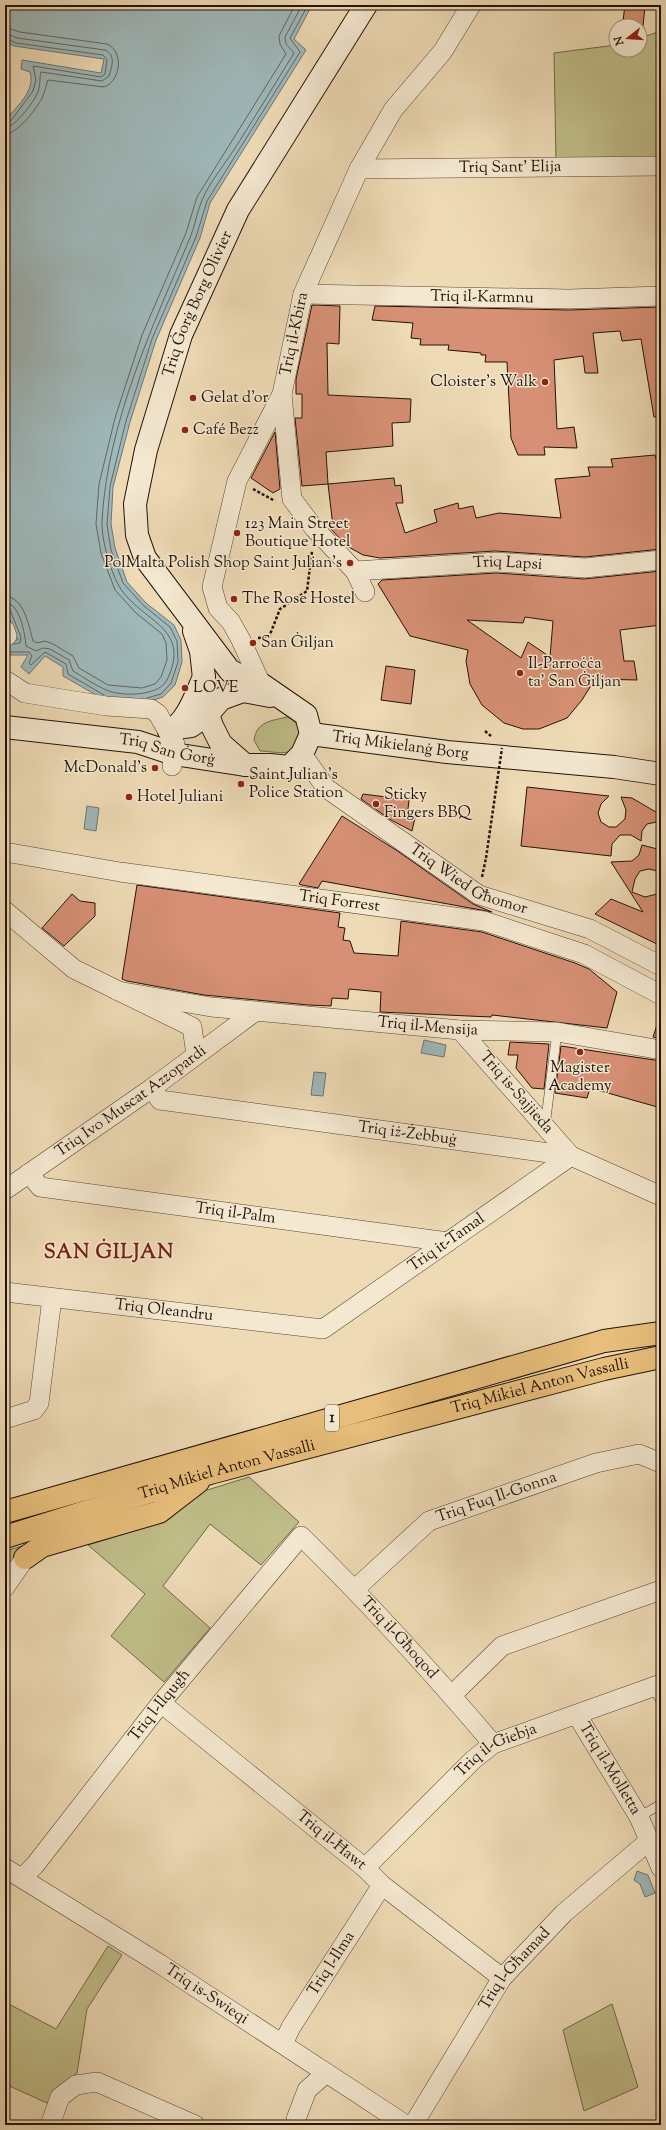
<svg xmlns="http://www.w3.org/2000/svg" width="666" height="2130" viewBox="0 0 666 2130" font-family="'Sorts Mill Goudy',serif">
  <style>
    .green { fill: #c0be89; stroke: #726848 }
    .water { fill: #9fb8ba; stroke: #6d7672 }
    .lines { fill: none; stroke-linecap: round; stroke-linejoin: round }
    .shore { stroke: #616560; stroke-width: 1 }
    .building { fill: #d79075; stroke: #231207; fill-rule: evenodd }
    .lane-casing { stroke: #564433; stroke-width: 10 }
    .street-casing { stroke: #564433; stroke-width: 20 }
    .secondary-casing { stroke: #231207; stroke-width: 24 }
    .highway-casing { stroke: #231207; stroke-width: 24 }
    .path { stroke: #231207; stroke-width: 2.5; stroke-dasharray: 3 2; stroke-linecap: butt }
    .lane { stroke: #f4e8d0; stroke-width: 9 }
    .street { stroke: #f4e8d0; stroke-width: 19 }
    .secondary { stroke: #f4e8d0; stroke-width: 22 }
    .highway { stroke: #e7be7b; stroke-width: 22 }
    .path-bridge { stroke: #231207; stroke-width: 2.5; stroke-dasharray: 3 2; stroke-linecap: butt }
    .poi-dot { fill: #8f2418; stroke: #f4e8d0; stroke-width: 1.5 }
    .labels { text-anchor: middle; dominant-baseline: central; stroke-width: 3; stroke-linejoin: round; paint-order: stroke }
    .shield { fill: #f4e8d0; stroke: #625243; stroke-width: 1 }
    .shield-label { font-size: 15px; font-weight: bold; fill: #231207 }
    .street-label { font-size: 16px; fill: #231207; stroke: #f4e8d0 }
    .poi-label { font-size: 16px; fill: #231207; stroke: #f4e8d0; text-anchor: start }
    .district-label { font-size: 20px; font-weight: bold; letter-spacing: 1px; fill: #7a1f14; stroke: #f4e8d0 }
  </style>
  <rect width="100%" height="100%" fill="#eedbb6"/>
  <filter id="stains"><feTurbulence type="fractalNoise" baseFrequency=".005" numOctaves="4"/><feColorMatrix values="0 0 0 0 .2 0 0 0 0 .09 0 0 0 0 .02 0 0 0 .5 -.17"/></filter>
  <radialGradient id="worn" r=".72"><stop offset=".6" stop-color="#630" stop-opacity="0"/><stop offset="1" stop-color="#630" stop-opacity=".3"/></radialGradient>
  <!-- green -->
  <path class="green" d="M661 31V161H556L554 53 616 45V50H640V38Z
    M287 717C303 723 307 746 288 752 282 754 267 751 260 751L254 740C257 721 271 721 287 717Z
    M249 1477 299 1522 261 1565 210 1524 163 1586 210 1628 164 1682 111 1636 145 1594 88 1545 168 1520 204 1491Z
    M22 1546 5 1570V1551Z
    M108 1946 122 1955 87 2009 77 2073 66 2081 47 2103 5 2084V2002L56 2029Z
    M612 2004 638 2087 584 2111 563 2030Z"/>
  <!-- water -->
  <path class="water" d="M5 5H312L294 39 306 50 210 203 200 238 156 340 130 422 113 487 111 524 115 548 127 582 146 603 174 625 181 640 182 662 175 685 163 697 144 703 103 699 63 676V667L45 656 29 674 21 667 28 655H5V639L18 640 5 607V121C16 107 36 91 30 72L21 69 22 60 101 73 104 59 14 46 5 41Z
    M87 806 99 808 96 831 84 829Z
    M424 1040 446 1045 444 1057 421 1053Z
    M314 1072 326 1073 323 1096 311 1095Z
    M637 1871 648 1875 655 1893 645 1897 640 1884 634 1880Z"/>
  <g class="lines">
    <!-- shore -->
    <path class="shore" d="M5 27 20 32 107 44C124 51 121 81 104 87L48 80C46 85 45 92 42 98 36 109 18 134 5 134
      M5 33 17 38 105 50C116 55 112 66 109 76L102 81 41 72C39 79 41 86 37 94 33 103 14 128 5 128
      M5 38 16 43 103 55 107 60 105 74 101 77 33 66 36 80 33 91 10 122 5 123
      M5 596C24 597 29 626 33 641L37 643 45 641 53 644 73 656 79 668 108 685 142 688 155 684 161 677 167 660 166 643 162 634 136 613 115 590 101 553 96 524 99 484 115 418 142 335 186 233 197 197 286 54 280 44 279 36 295 5
      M5 602C20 603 25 634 26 646L36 651 43 648 50 649 69 660 73 671C83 677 93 684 104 689 119 697 158 697 167 680 193 626 140 622 119 586 110 570 101 539 102 520 108 421 152 328 190 238 195 226 197 212 202 200 210 181 226 163 237 145 256 115 275 84 294 53L286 44 285 37 302 5
      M5 607 10 610 21 637 20 643 14 644
      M5 652H29L32 656 29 663 31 665 45 652 66 664 68 674 104 695
      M147 698 161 694 171 683 178 662 177 641 170 627 144 606 123 583 111 550 107 525 110 486 126 421 152 339 196 237 207 201 300 52 290 38 308 5"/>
  </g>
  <!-- building -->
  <path class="building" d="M625 5 645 6 643 26 623 21Z
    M312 305 340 306 339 344 327 343 328 395 411 399 410 422 392 423 393 446 326 452 328 484 302 486 295 418H302V394H296V379Z
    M375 306 569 310 661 307V416L654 417 641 339 622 341 620 331 593 333 598 373H585L583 356 554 360 557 429 574 427 577 448 544 447 545 455H518L511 438 507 362H485L486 355H481V353L448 350 449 345H420L421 339 411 338 413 323 372 320Z
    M275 432 280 489 273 493 251 478Z
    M655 455 661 474V549L585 557 495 551 380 558 363 555 347 546 329 527 333 526 328 484 394 478 395 486 401 485 403 503H396L405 533 437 522 434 510 458 503 459 509 473 506 476 518 499 513 561 518 555 479 590 476 588 467H613L611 459Z
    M661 571V625L620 630 624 661H634L637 680 595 679 582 700 567 718 539 729H523L504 723 482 705 470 684 466 661 468 650 410 636 378 584 382 580 496 573 584 579ZM525 617 553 621 550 657 528 642 521 658 467 620 523 623Z
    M386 666 415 670 411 704 381 700Z
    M527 787 609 796 601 804 598 813 601 822 609 827H616L625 819 626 810 621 797 632 798 661 815V821L647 824 642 831 641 841 631 835H620L612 844 611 856 521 846Z
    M363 794 409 800 408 809 416 813 412 831 391 820 361 799Z
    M342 816 396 850 473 904 492 912 322 881 318 888 302 885 299 884Z
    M642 845 661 850V872L649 869 640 871 635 879 632 892 645 897 661 893V946L595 914 611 899 643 912 611 862 632 861 639 855Z
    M137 885 340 913 338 927 345 928 343 940 350 941 354 953 398 956 401 921 482 932 575 963 589 969 617 992 607 1028 492 1015 491 1017 380 1012 381 992 349 989 348 999 332 998 331 1006 309 1005 204 995 127 981 122 979Z
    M72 894 80 901 95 903V916L64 946 42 928Z
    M658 1022H661V1039L653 1037Z
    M510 1042 549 1044 544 1089 532 1088 516 1068 518 1055H508Z
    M561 1046 661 1061V1108L590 1088 587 1098 555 1093Z"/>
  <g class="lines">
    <!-- lane casing -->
    <g class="lane-casing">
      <path id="lane" d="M545 1126 557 1032
        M653 1687 661 1701
        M639 1817 661 1804"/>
    </g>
    <!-- street casing -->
    <g class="street-casing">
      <g id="street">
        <path id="s1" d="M359 169 661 166"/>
        <path id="s2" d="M303 294 569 299 661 296"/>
        <path d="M282 394 292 499 314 528 355 571 365 592"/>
        <path id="s3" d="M355 571 496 562 585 568 661 560"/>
        <path d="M5 630 7 636H5"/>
        <path d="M5 680 25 693 106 706 151 709 158 714 175 744 172 766"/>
        <path id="s4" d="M261 684 241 640 231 622 218 608 212 587 237 481 282 394 303 294 359 169 393 110 443 51 471 5"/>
        <path id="s5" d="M302 754 326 788 479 895 590 929 661 966"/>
        <path id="s6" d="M5 852 120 872 484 921 584 954 661 995"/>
        <path d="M5 911 74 969 192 1027 196 1055"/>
        <path id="s7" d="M118 991 211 1007 460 1030 557 1032 661 1050"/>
        <path id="s8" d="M152 1088 160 1100 571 1156 661 1196"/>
        <path id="s9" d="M29 1173 40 1187 448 1242"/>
        <path id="s10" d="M5 1190 152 1088 256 1011"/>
        <path id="s11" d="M5 1292 323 1329 571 1156 460 1030"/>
        <path d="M5 1419 34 1410 39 1403 52 1298"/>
        <path d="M5 1587 25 1558"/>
        <path id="s12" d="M355 1589 429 1521 596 1463 639 1454 661 1463"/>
        <path d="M452 1695 502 1646 661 1590"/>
        <path id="s13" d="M161 1703 365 1868 382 1885 502 1978"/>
        <path id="s14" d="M577 1715 639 1817 661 1868"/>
        <path id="s15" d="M5 1868 160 1964 406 2125"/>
        <path id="s16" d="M365 1868 473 1760 493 1744 661 1684"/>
        <path id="s17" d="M22 1878 35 1865 161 1703 301 1536C368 1602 432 1672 493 1744"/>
        <path id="s18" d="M283 2044 291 2027 382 1885"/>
        <path d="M50 2125 60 2097 76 2085 97 2082 195 2125"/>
        <path d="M297 2125 296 2119 307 2090 326 2073"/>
        <path id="s19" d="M413 2125 502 1978 564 1913 650 1840"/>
      </g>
    </g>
    <!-- secondary casing -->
    <g class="secondary-casing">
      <g id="secondary">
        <path d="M194 631 201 651 208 714 212 726 221 744 245 765"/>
        <path id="s20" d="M5 727 138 742 174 754 245 765H270L289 767 302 754 311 734"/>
        <path d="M176 728 191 726 208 714 221 699 243 691 270 696"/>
        <path d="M169 731C187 723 196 694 204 677"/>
        <path id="s21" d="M311 734 306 715 261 684 230 671 145 558 137 535 135 504 146 450 181 335 238 210 366 5"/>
        <path id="s22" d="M311 734 447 752 614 767 661 774"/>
      </g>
    </g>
    <!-- highway casing -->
    <g class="highway-casing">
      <g id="highway">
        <path d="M5 1512 604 1341 661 1333"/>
        <path id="s23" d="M5 1537 210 1473 604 1369 661 1357"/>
        <path d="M25 1558 42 1546 159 1512 198 1482"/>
      </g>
    </g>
    <!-- path -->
    <path class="path" d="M253 489 275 501
      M258 638 269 637 280 609 307 591 312 551
      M485 731 491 736
      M482 877 486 858"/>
    <!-- lane -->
    <use href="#lane" class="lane"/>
    <!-- street -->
    <use href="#street" class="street"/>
    <!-- secondary -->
    <use href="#secondary" class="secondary"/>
    <!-- highway -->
    <use href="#highway" class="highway"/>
    <!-- path-bridge -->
    <path class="path-bridge" d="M486 858 502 748"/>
  </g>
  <!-- markers -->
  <g class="poi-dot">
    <circle cx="545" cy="382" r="4"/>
    <circle cx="193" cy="398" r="4"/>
    <circle cx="185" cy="430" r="4"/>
    <circle cx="237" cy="533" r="4"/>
    <circle cx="350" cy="563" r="4"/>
    <circle cx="234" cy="599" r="4"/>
    <circle cx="253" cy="643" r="4"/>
    <circle cx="520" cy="673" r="4"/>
    <circle cx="185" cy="688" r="4"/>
    <circle cx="155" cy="768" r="4"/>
    <circle cx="241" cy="784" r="4"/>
    <circle cx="129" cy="797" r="4"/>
    <circle cx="376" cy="804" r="4"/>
    <circle cx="580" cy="1052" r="4"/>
  </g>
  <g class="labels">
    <!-- shield labels -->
    <rect class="shield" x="325" y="1405" width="14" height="26" rx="3"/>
    <g class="shield-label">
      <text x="332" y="1418">1</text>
    </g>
    <!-- street labels -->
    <g class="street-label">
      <text stroke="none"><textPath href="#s1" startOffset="151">Triq Sant' Elija</textPath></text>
      <text stroke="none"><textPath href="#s2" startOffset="179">Triq il-Karmnu</textPath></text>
      <text stroke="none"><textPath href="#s21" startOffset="515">Triq Ġorġ Borg Olivier</textPath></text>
      <text stroke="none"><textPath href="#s4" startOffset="378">Triq il-Kbira</textPath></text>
      <text stroke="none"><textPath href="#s3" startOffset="153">Triq Lapsi</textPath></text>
      <text stroke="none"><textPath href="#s22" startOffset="90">Triq Mikielanġ Borg</textPath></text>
      <text stroke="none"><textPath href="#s20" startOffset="164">Triq San Ġorġ</textPath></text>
      <text stroke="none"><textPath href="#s5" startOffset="212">Triq Wied Għomor</textPath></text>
      <text stroke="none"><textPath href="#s6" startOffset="338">Triq Forrest</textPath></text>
      <text stroke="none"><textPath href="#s7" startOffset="312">Triq il-Mensija</textPath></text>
      <text transform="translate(516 1093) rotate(49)">Triq is-Sajjieda</text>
      <text stroke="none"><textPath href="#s10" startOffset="154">Triq Ivo Muscat Azzopardi</textPath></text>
      <text stroke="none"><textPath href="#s8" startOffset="264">Triq iż-Żebbuġ</textPath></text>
      <text stroke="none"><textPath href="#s9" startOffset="215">Triq il-Palm</textPath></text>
      <text stroke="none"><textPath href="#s11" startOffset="471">Triq it-Tamal</textPath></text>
      <text stroke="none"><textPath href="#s11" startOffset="160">Triq Oleandru</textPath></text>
      <text stroke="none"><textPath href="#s23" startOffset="556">Triq Mikiel Anton Vassalli</textPath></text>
      <text stroke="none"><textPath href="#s23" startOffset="232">Triq Mikiel Anton Vassalli</textPath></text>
      <text stroke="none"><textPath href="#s12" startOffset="172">Triq Fuq Il-Ǵonna</textPath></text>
      <text stroke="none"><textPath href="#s17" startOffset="583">Triq il-Għoqod</textPath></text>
      <text stroke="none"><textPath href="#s17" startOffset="221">Triq l-Ilqugħ</textPath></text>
      <text stroke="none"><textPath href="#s16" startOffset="178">Triq il-Ǵiebja</textPath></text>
      <text stroke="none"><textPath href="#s14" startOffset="63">Triq il-Molletta</textPath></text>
      <text stroke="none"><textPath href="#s13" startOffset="219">Triq il-Ħawt</textPath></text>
      <text stroke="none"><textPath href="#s18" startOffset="94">Triq l-Ilma</textPath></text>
      <text stroke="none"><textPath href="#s19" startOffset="187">Triq l-Għamad</textPath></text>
      <text stroke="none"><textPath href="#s15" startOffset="238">Triq is-Swieqi</textPath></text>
    </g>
    <!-- poi labels -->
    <g class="poi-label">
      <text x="537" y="382" text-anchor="end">Cloister's Walk</text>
      <text x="201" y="398">Gelat d'or</text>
      <text x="193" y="430">Café Bezz</text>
      <text x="245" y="524">123 Main Street<tspan x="245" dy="18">Boutique Hotel</tspan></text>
      <text x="342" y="563" text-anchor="end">PolMalta Polish Shop Saint Julian’s</text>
      <text x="242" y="599">The Rose Hostel</text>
      <text x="261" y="643">San Ġiljan</text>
      <text x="528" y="664">Il-Parroċċa<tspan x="528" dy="18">ta' San Ġiljan</tspan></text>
      <text x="193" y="688">LOVE</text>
      <text x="147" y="768" text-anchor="end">McDonald's</text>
      <text x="249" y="775">Saint Julian's<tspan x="249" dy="18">Police Station</tspan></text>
      <text x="384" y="795">Sticky<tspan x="384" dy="18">Fingers BBQ</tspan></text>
      <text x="137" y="797">Hotel Juliani</text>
      <text x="580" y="1068" text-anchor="middle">Magister<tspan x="580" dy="18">Academy</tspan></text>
    </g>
    <!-- district labels -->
    <g class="district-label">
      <text x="109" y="1253">SAN ĠILJAN</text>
    </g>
  </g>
  <!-- margin -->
  <rect width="666" height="2130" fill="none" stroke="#eedbb6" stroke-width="20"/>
  <rect x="6" y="6" width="654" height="2118" fill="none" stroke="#231207" stroke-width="2"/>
  <rect x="10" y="10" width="646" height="2110" fill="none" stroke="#231207"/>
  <!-- north arrow -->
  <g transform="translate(628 38) rotate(253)"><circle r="19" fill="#f4e8d0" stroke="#a09280"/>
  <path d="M0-3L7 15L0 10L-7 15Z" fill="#8f2418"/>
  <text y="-6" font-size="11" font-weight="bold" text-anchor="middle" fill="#231207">N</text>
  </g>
  <rect width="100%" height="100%" filter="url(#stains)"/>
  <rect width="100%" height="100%" fill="url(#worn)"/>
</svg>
